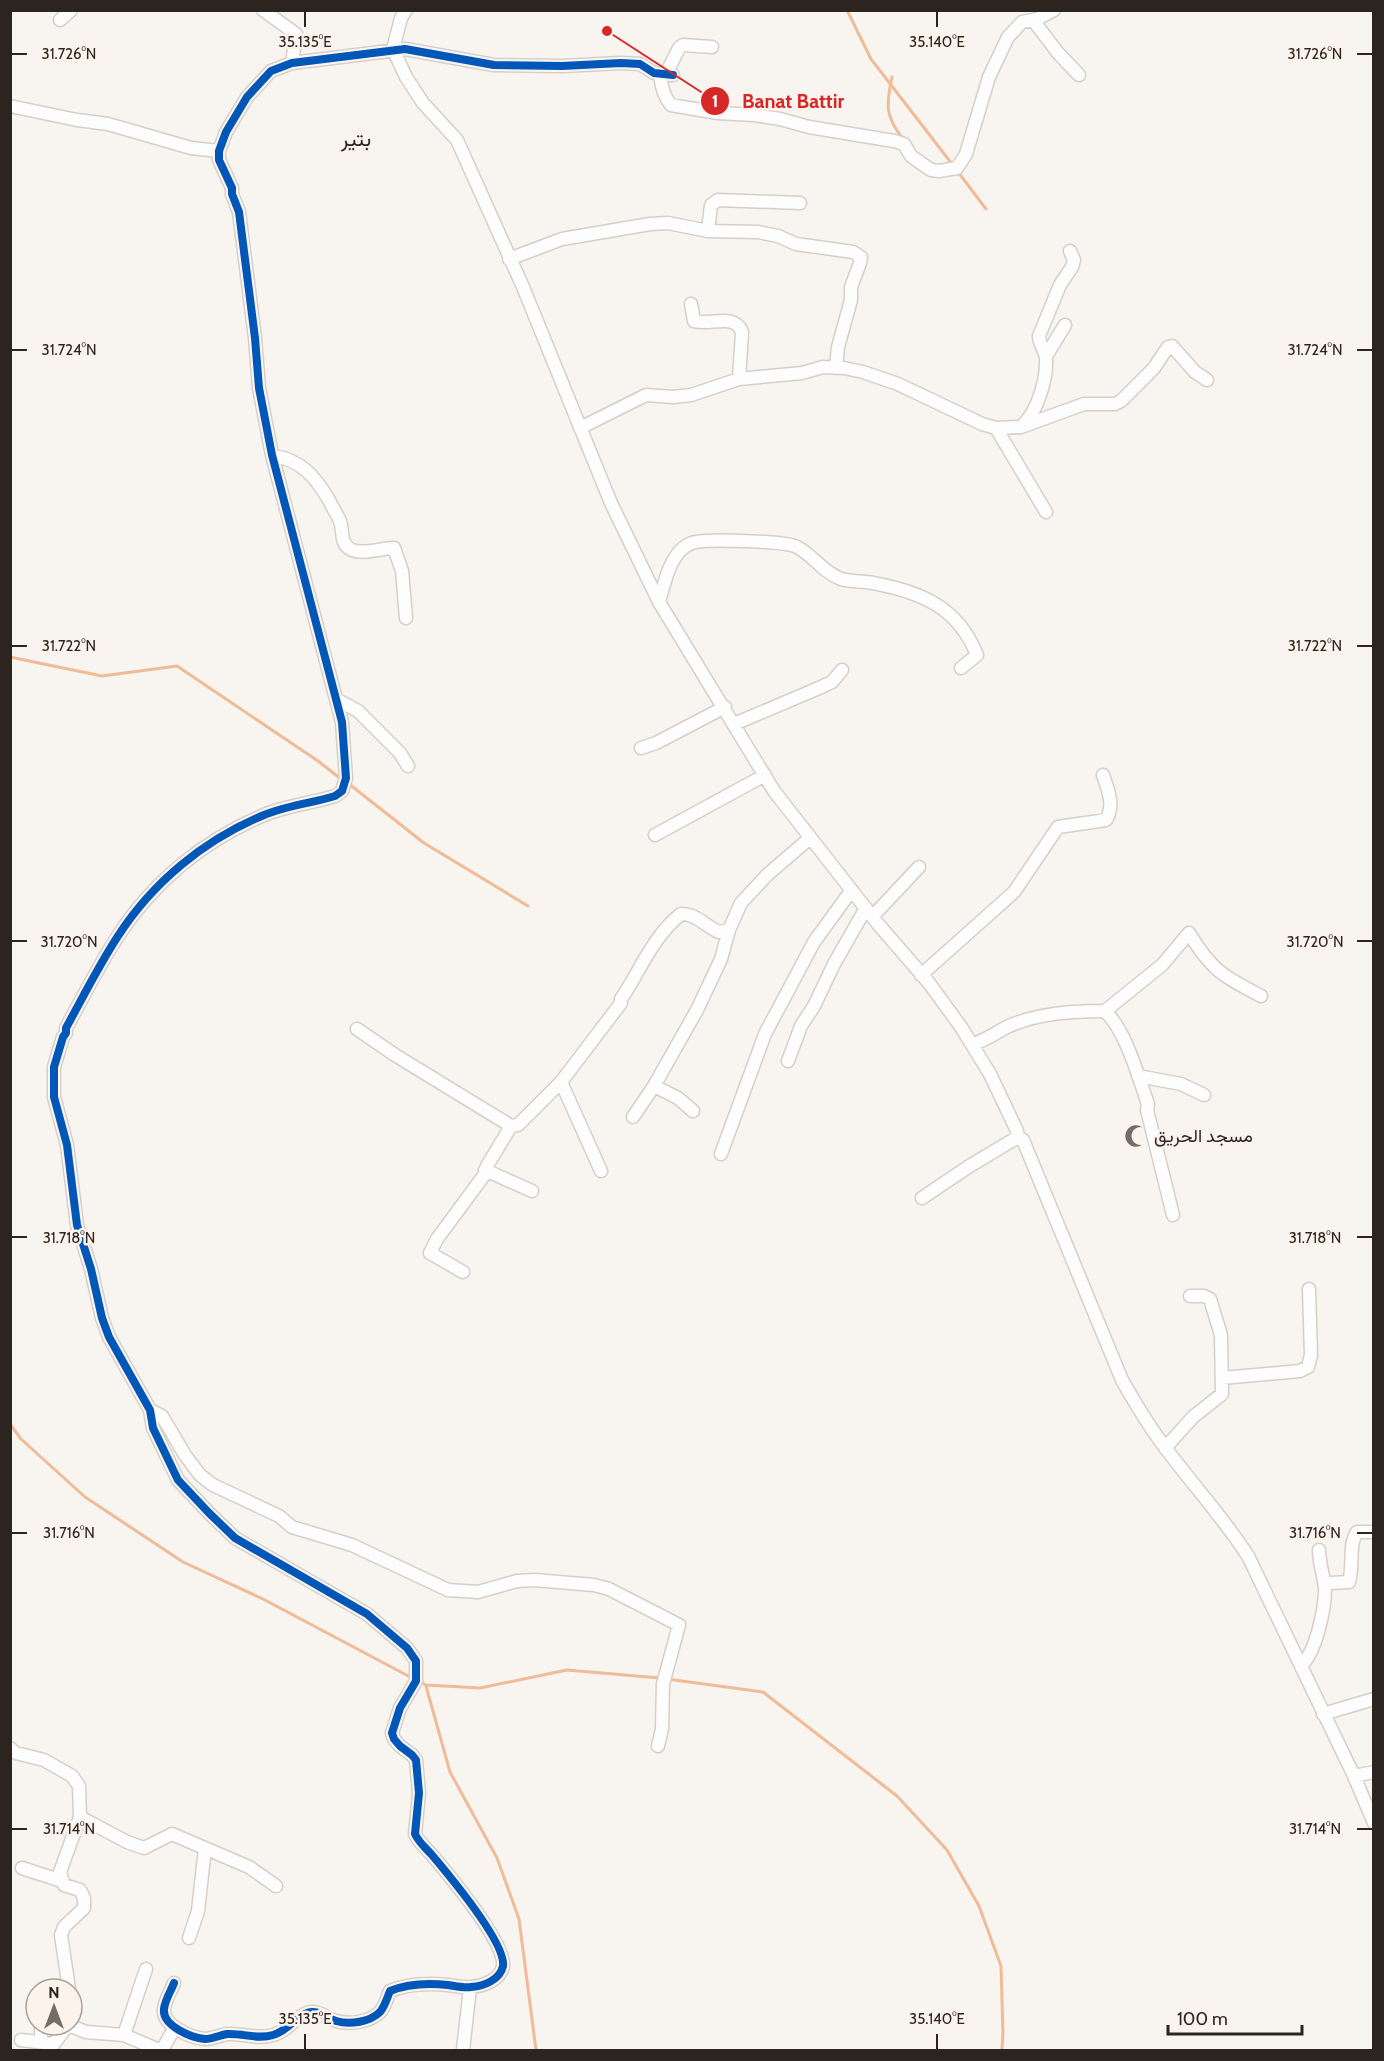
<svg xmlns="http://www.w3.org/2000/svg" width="1384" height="2061" viewBox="0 0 1384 2061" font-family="Cabin,Vazirmatn,sans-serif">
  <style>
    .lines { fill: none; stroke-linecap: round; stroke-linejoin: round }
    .stream { stroke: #efbc97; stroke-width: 3 }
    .minor-casing { stroke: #d5cfca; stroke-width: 15 }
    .minor { stroke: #fefdfd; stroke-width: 12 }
    .cycleway-casing { stroke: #fcf3ec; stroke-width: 11 }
    .cycleway { stroke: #0057b8; stroke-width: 8 }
    .ticks { fill: none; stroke: #2c241e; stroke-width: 2 }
    .labels { text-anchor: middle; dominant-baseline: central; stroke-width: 5; stroke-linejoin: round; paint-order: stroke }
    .poi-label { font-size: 18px; fill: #2c241e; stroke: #fcf3ec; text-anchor: start }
    .quarter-label { font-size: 21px; fill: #2c241e; stroke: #fcf3ec }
    .ticks-label { font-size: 15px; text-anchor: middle; fill: #2c241e; stroke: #fcf3ec; stroke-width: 5; stroke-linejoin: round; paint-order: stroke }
    .leader { fill: none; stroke: #d62828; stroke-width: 2 }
    .callout-dot { fill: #d62828; stroke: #fcf3ec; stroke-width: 2 }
    .mark-label { font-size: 18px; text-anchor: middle; font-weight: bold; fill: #fff }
    .callout-label { font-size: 20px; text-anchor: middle; font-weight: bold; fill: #d62828; stroke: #fcf3ec; stroke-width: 5; stroke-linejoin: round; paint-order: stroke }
  </style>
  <rect width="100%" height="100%" fill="#f8f4f0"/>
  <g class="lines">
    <!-- stream -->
    <path class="stream" d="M847 10 871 59 952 164
      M892 77C886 105 885 116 903 139
      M958 172 986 209
      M10 657 102 676 177 666 318 761 341 779
      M349 784 424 843 528 906
      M10 1424 21 1439 85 1497 183 1562 263 1599 412 1678
      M667 1679 763 1692 897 1796 947 1850 979 1906 1001 1966 1003 2033 1002 2050
      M418 1681 426 1685 480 1688 567 1670 660 1678
      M426 1686 450 1772 497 1858 519 1919 536 2050"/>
    <!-- minor casing -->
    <g class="minor-casing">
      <path id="minor" d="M263 10 296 34 292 63
        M406 10 401 18 393 49 406 77 423 103 457 140 523 287 611 503 659 602 774 791 878 924 929 983 961 1027 990 1074 1017 1131 1018 1137 1023 1140 1122 1380C1135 1403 1148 1425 1164 1446 1192 1484 1223 1517 1248 1556L1354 1776 1374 1823
        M60 20 71 10
        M1033 20 1058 53 1079 75
        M660 74C661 85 663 96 671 105L718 113 754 115 780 119 809 127 894 141 904 144 911 156 931 170 939 171 957 168 966 154 989 77 1008 37 1022 22 1037 19 1054 10
        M666 74 679 48 683 45 712 47
        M10 106 77 120 108 124 191 148 219 151
        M708 231 711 205 718 200 800 203
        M509 259 562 239 650 224 668 223 708 231 758 232 778 236 796 244 853 252 861 257 860 263 851 287V300L838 347 836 368
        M691 304 694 321C710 326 734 312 742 332L739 379
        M1172 346 1195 372 1207 380
        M1046 356 1065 325
        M1024 424C1038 409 1047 379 1046 358 1045 350 1039 344 1039 336L1060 285 1072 267 1074 260 1070 251
        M580 428 646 395 673 397 691 395 739 379 802 373 823 367 844 368 863 372 898 384 982 424 996 428 1021 427 1084 404H1115L1121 401 1154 368 1168 347
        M996 428 1046 512
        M272 455C302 461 314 475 329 500 332 507 337 514 340 521 344 532 339 544 352 550 364 555 381 548 394 548L402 571 406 618
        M659 602C664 585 668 564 680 551 684 547 690 543 696 542 710 539 785 541 797 547 813 555 821 571 841 579 851 582 862 581 873 583 921 592 958 607 977 655L961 668
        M336 699 358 711 400 753 408 766
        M734 724 819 688 832 682 842 670
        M641 748 656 743 725 707
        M655 835 765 775
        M873 916 919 867
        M921 975 1014 892 1058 827 1106 820C1115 805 1108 790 1103 775
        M1105 1011 1162 965 1189 933C1212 971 1223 976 1261 996
        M357 1029 395 1055 511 1126
        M972 1044C986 1041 996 1032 1009 1026 1039 1013 1073 1011 1105 1011 1126 1031 1138 1076 1148 1104L1147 1110 1173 1215
        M788 1061 801 1026 814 1006 834 964 866 908
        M1138 1076 1181 1084 1204 1095
        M561 1082 601 1171
        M654 1086 678 1098 693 1111
        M633 1117 654 1086 697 1010 721 959 729 930 741 903 767 875 810 838
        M721 1154 765 1034 814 942 851 891
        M485 1170 532 1191
        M922 1198 968 1167 1018 1137
        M463 1272 430 1253 437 1239 485 1174 487 1166 511 1126 518 1125 561 1082 621 1003V999C640 971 653 936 681 914 697 914 705 926 719 932L729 930
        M1222 1378 1300 1371 1308 1367 1311 1355 1309 1289
        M150 1410 162 1416 185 1455 200 1475 213 1485 279 1516 292 1527 352 1545 448 1590 478 1592 517 1581 534 1580 594 1585 609 1589 679 1625 663 1684 662 1729 658 1746
        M1165 1448 1193 1417 1222 1394 1221 1335 1210 1299 1204 1296H1190
        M1325 1586 1330 1583 1349 1582C1354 1565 1348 1546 1357 1532H1373
        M1301 1666C1316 1652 1325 1609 1325 1589 1324 1576 1319 1563 1319 1550
        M1323 1714 1374 1699
        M10 1748 16 1753 44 1760 72 1776 79 1786 80 1817 60 1872 64 1885 80 1890 84 1898V1908L64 1927 61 1935 69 1989
        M1354 1776 1374 1772
        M80 1817 127 1842 144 1848 172 1834 249 1867 276 1886
        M22 1868 62 1881
        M189 1938 198 1911 205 1848
        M174 1983C171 1991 165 2000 164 2009 162 2026 192 2038 205 2039 213 2039 220 2035 227 2034 243 2033 258 2040 273 2035 288 2031 295 2017 307 2013 318 2009 326 2018 336 2021 350 2025 370 2022 380 2012 385 2006 387 1998 390 1991 407 1984 429 1983 448 1985 455 1986 464 1988 471 1987 484 1986 500 1980 503 1966 506 1943 448 1874 432 1855 426 1848 419 1843 415 1834L419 1793 416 1760 412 1755 400 1746 394 1739 392 1733 400 1708 416 1681V1661L407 1648 367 1614 235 1538 209 1513 178 1480 153 1428 150 1410 109 1337 102 1318 91 1269 77 1225 67 1145 54 1097V1067L63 1037 66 1033V1028C83 997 99 965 118 936 153 882 204 840 264 815 286 806 312 803 335 796L342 791 346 778 342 722 272 455 259 388 255 338 239 212 232 194V188L219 160V151L226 132 247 97 271 71 292 63 405 49 494 65 562 66 621 63 640 64 654 73 673 75
        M71 2026 86 2032 124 2035 159 2050
        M124 2035 146 1969
        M21 2040 54 2044
        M41 2041V2025
        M49 2050 66 2028 71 2026
        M162 2050 175 2027
        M463 2050 470 1988"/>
    </g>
    <!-- minor -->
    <use href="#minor" class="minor"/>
    <!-- cycleway casing -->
    <g class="cycleway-casing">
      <path id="cycleway" d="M174 1983C171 1991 165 2000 164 2009 162 2026 192 2038 205 2039 213 2039 220 2035 227 2034 243 2033 258 2040 273 2035 288 2031 295 2017 307 2013 318 2009 326 2018 336 2021 350 2025 370 2022 380 2012 385 2006 387 1998 390 1991 407 1984 429 1983 448 1985 455 1986 464 1988 471 1987 484 1986 500 1980 503 1966 506 1943 448 1874 432 1855 426 1848 419 1843 415 1834L419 1793 416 1760 412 1755 400 1746 394 1739 392 1733 400 1708 416 1681V1661L407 1648 367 1614 235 1538 209 1513 178 1480 153 1428 150 1410 109 1337 102 1318 91 1269 77 1225 67 1145 54 1097V1067L63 1037 66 1033V1028C83 997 99 965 118 936 153 882 204 840 264 815 286 806 312 803 335 796L342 791 346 778 342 722 272 455 259 388 255 338 239 212 232 194V188L219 160V151L226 132 247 97 271 71 292 63 405 49 494 65 562 66 621 63 640 64 654 73 673 75"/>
    </g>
    <!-- cycleway -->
    <use href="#cycleway" class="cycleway"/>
  </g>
  <!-- ticks -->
  <path class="ticks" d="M305 12V27M937 12V27M12 54H27M1357 54H1372M12 350H27M1357 350H1372M12 646H27M1357 646H1372M12 941H27M1357 941H1372M12 1237H27M1357 1237H1372M12 1533H27M1357 1533H1372M12 1829H27M1357 1829H1372M305 2034V2049M937 2034V2049"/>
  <!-- icons -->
  <defs>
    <g id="mosque-bare" transform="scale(1.8)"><path d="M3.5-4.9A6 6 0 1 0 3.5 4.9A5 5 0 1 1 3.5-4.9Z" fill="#736d68" stroke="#fcf3ec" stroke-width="2.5" paint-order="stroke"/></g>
  </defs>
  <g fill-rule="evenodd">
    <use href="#mosque-bare" x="1136" y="1136"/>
  </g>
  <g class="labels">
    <!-- poi labels -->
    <g class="poi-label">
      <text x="1154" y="1136">مسجد الحريق</text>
    </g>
    <!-- quarter labels -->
    <g class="quarter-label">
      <text x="356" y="138">بتير</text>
    </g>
  </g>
  <g class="ticks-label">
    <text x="305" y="47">35.135°E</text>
    <text x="937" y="47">35.140°E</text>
    <text x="69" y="59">31.726°N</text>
    <text x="1315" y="59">31.726°N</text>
    <text x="69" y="355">31.724°N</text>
    <text x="1315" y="355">31.724°N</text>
    <text x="69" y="651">31.722°N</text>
    <text x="1315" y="651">31.722°N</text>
    <text x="69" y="947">31.720°N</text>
    <text x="1315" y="947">31.720°N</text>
    <text x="69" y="1243">31.718°N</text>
    <text x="1315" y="1243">31.718°N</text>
    <text x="69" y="1538">31.716°N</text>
    <text x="1315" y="1538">31.716°N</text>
    <text x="69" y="1834">31.714°N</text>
    <text x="1315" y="1834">31.714°N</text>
    <text x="305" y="2024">35.135°E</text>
    <text x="937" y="2024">35.140°E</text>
  </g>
  <!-- callouts -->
  <path class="leader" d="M607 31L715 101"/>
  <g class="callout-dot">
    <circle cx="607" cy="31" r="6"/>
    <circle cx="715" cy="101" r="15"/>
  </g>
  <g class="mark-label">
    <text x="715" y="107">1</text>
  </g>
  <g class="callout-label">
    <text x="793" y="108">Banat Battir</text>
  </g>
  <!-- border -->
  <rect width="1384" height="2061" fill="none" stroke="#2c241e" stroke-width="24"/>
  <!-- north arrow -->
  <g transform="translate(54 2007)"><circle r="28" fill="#fcf3ec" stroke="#a9a09a" stroke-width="1.5"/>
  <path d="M0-4.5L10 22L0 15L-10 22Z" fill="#736d68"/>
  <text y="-9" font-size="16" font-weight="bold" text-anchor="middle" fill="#2c241e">N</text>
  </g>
  <!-- scale -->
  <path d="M1168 2025v9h134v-9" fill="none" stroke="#2c241e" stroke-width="3"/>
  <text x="1177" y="2025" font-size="18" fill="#2c241e" stroke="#fcf3ec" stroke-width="4.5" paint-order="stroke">100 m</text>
</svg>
